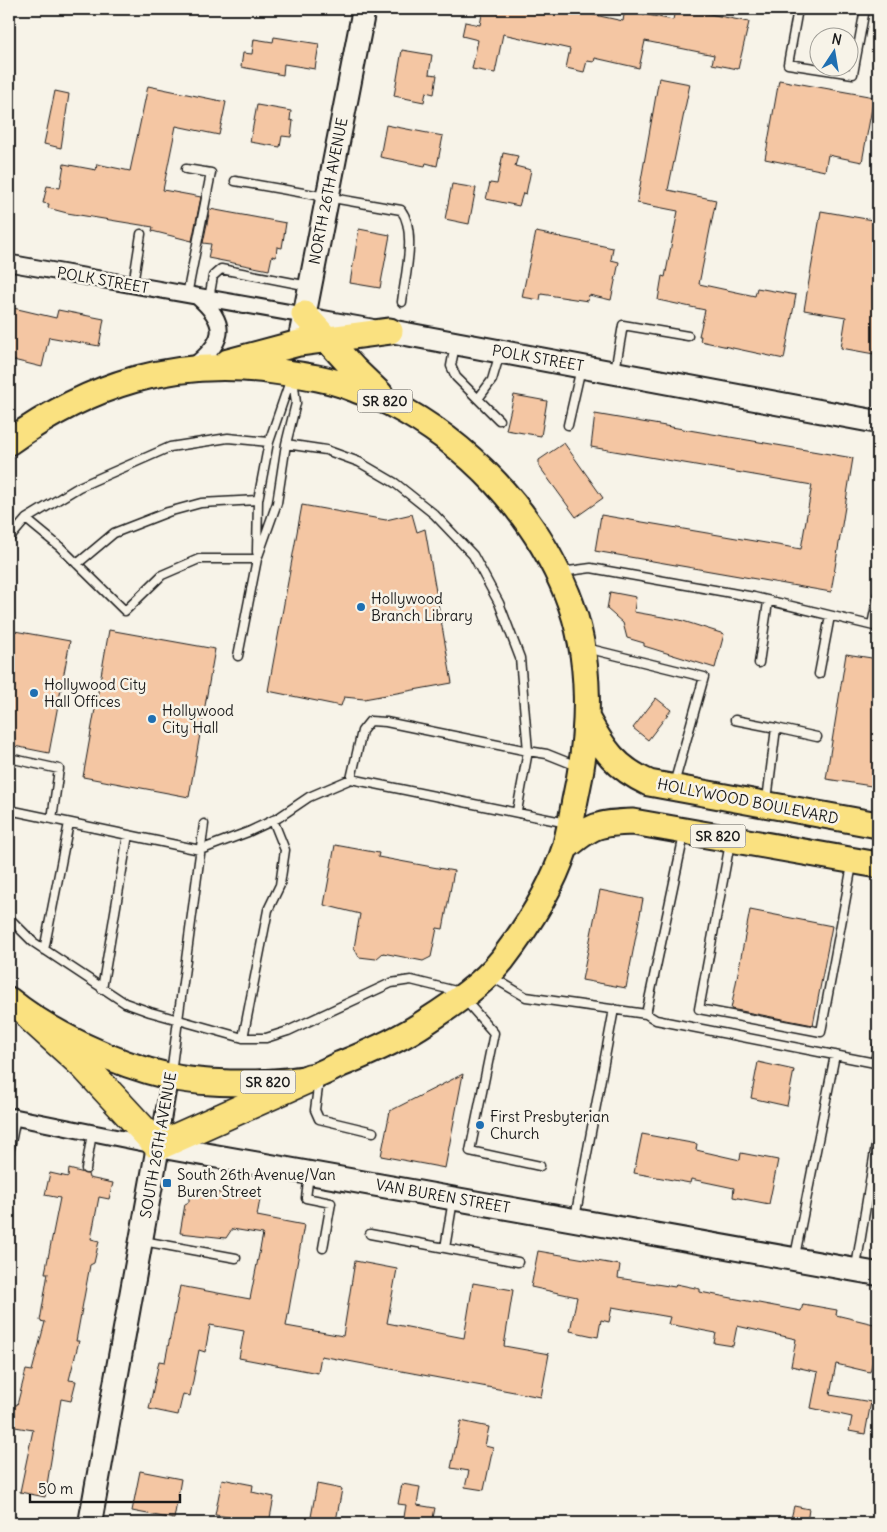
<svg xmlns="http://www.w3.org/2000/svg" width="887" height="1532" viewBox="0 0 887 1532" font-family="Delius,sans-serif">
  <style>
    .building { fill: #f4c6a3; stroke: #1c1c1c }
    .lines { fill: none; stroke-linecap: round; stroke-linejoin: round }
    .lane-casing { stroke: #1c1c1c; stroke-width: 11 }
    .street-casing { stroke: #1c1c1c; stroke-width: 19 }
    .secondary-casing { stroke: #1c1c1c; stroke-width: 26 }
    .primary-casing { stroke: #1c1c1c; stroke-width: 29 }
    .highway-casing { stroke: #1c1c1c; stroke-width: 31 }
    .lane { stroke: #f7f3e8; stroke-width: 8 }
    .street { stroke: #f7f3e8; stroke-width: 15 }
    .secondary { stroke: #f7f3e8; stroke-width: 22 }
    .primary { stroke: #fae180; stroke-width: 25 }
    .highway { stroke: #fae180; stroke-width: 28 }
    .poi-dot { fill: #1f6fb2; stroke: #f7f3e8; stroke-width: 2 }
    .labels { text-anchor: middle; dominant-baseline: central; stroke-width: 5; stroke-linejoin: round; paint-order: stroke }
    .shield { fill: #f7f3e8; stroke: #5e5c59; stroke-width: 1 }
    .shield-label { font-size: 14px; font-weight: bold; fill: #1c1c1c }
    .street-label { font-size: 15px; fill: #1c1c1c; stroke: #f7f3e8 }
    .poi-label { font-size: 15px; fill: #1c1c1c; stroke: #f7f3e8; text-anchor: start }
  </style>
  <rect width="100%" height="100%" fill="#f7f3e8"/>
  <filter id="ink" filterUnits="userSpaceOnUse"><feTurbulence type="fractalNoise" baseFrequency=".02" numOctaves="2"/><feDisplacementMap in="SourceGraphic" scale="10" xChannelSelector="R" yChannelSelector="G"/><feConvolveMatrix kernelMatrix="1 2 1 2 8 2 1 2 1" color-interpolation-filters="sRGB"/></filter>
  <g filter="url(#ink)">
    <!-- building -->
    <path class="building" d="M483 9H591L590 14 623 21 625 9 644 10 643 14 673 20 675 9H685L749 22 738 69 712 64 714 55 645 41 639 68 595 58 594 62 587 61 584 72 566 68 570 49 503 34 495 73 472 69 478 40 462 36 465 22 480 25Z
      M274 37 319 44 315 69 284 64 283 75 241 67 243 53 252 54 254 39 273 42Z
      M402 50 432 55 429 74 437 75 434 94 426 92 424 102 394 96Z
      M659 78 690 84 668 190 716 200 699 284 755 296 757 288 796 295 784 359 700 341 701 336H699L705 310 658 300 662 276 665 277 678 211 637 203Z
      M779 80 874 97 862 162 828 155 825 171 765 159Z
      M148 86 226 102 219 135 176 126 163 190 201 197 192 241 152 231 153 227 67 213 48 208 49 204 43 203 47 186 60 188 64 164 96 170 97 164 130 171Z
      M55 91 69 94 61 148 44 144Z
      M257 105 291 111 290 120 293 121 291 137 282 136 280 147 250 142Z
      M386 125 443 136 437 166 426 163 425 166 380 157Z
      M503 153 518 156 515 166 531 170 526 194 523 193 519 206 486 199 490 183 497 184Z
      M452 184 476 188 469 224 445 219Z
      M210 209 286 223 282 248 277 247 276 257 272 256 269 270 208 258 211 244 203 243Z
      M821 211 878 221V333L874 354 841 348 846 317 804 310Z
      M359 229 390 235 380 288 350 283Z
      M536 232 613 248 611 260 619 262 611 300 589 295 588 301 541 294 540 300 522 297Z
      M9 307 56 318 58 310 104 319 99 346 49 337 42 367 9 359Z
      M514 395 547 401 541 436 506 430Z
      M595 414 853 458 831 592 595 551 601 515 801 549 812 485 591 447Z
      M564 443 603 498 576 517 539 466V460Z
      M302 505 386 520 412 514 417 532 425 529 452 683 364 699 344 697 341 706 268 691Z
      M610 592 636 597 634 612 680 620 724 634 715 668 644 646V643L627 638 623 623 607 609Z
      M9 630 70 641 49 753 9 745Z
      M109 630 215 649 189 797 83 777Z
      M846 654 878 659V787L826 779Z
      M656 698 671 710 648 740 633 728Z
      M335 845 379 853 378 857 454 871 443 929 437 928 431 957 423 961 383 953 376 959 359 957 354 948 360 914 324 905Z
      M600 890 643 899 626 988 582 980Z
      M750 910 832 926 813 1025 731 1009Z
      M758 1062 794 1070 787 1106 751 1098Z
      M463 1074 445 1168 381 1156 390 1111Z
      M642 1134 697 1144 696 1150 740 1160 741 1153 778 1160 769 1204 733 1197 734 1188 691 1179 690 1183 634 1173Z
      M69 1169 88 1174 89 1178 113 1183 109 1199 99 1197 91 1239 99 1241 94 1263 90 1265 76 1341H79L69 1380 76 1381 71 1401 61 1399 45 1497 20 1492 33 1430 9 1426V1404L17 1405 26 1370 32 1371 45 1322 40 1321 48 1273H45L60 1198 45 1195 50 1173 68 1177Z
      M194 1189 260 1199 257 1216 304 1225 286 1326 343 1336 355 1261 397 1269 387 1323 464 1338 473 1283 513 1290 504 1346 549 1354 541 1397 321 1356 318 1373 239 1358 244 1331 210 1325 205 1352 199 1350 190 1396 183 1394 178 1415 149 1409 159 1361 165 1362 180 1286 250 1299 263 1234 232 1229 226 1238 180 1233 185 1204 189 1202V1194Z
      M538 1251 620 1265 618 1278 675 1287 676 1284 700 1289V1292L801 1311 803 1304 837 1310 836 1315 878 1325V1340L870 1372 836 1364 830 1395 871 1402 865 1434 849 1431 852 1417 811 1408 818 1372 791 1366 796 1339 737 1326 733 1346 714 1343 716 1333 668 1324 670 1317 612 1307 609 1322 601 1320 598 1337 570 1331 577 1297 531 1287Z
      M461 1421 489 1427 485 1446 493 1448 484 1490 465 1487 469 1471 451 1468Z
      M140 1471 181 1479 174 1519 132 1511Z
      M222 1479 253 1485 252 1492 274 1497 269 1523 215 1515Z
      M317 1484 342 1489 336 1521 311 1517Z
      M402 1484 420 1487 417 1505 435 1508 432 1523H403L406 1505 398 1504Z
      M794 1506 809 1509 807 1523H790Z"/>
    <g class="lines">
      <!-- lane casing -->
      <g class="lane-casing">
        <path id="lane" d="M798 9 788 64 853 74 865 9
          M186 169 211 173 187 295
          M235 181 401 210C417 231 405 276 402 302
          M133 285 141 234
          M209 299 213 276 221 269 309 286
          M455 345 451 366 456 377 499 420
          M615 371 623 325 688 336
          M478 399 492 380 500 353
          M568 425 581 368
          M286 444 326 450 359 462 395 483 434 514 473 555 499 603 520 658 528 751 386 722 370 721 362 731 351 779
          M26 519 79 487 170 447 228 438 269 442
          M9 539 26 519 60 547 125 611 162 575 199 559H257
          M257 552 258 500 269 442 291 378
          M77 564 114 533 168 512 201 503 258 500
          M561 572 591 568 754 597 878 627
          M872 625 878 595
          M586 648 704 677 674 784
          M238 656 257 559 277 503 286 444 296 403 293 378
          M759 663 768 602
          M819 674 830 616
          M735 720 776 728
          M9 758 59 769 52 819
          M767 800 776 728 817 737
          M9 810 200 850 248 832 278 818 309 797 351 779 567 823
          M517 811 528 751 547 754 577 766
          M730 843 699 1009 821 1032 852 865
          M9 918 33 942 125 1003 150 1012 243 1038H266L288 1031 391 983 411 980 460 992
          M44 950 69 823
          M492 977 526 997 646 1014 656 1020 875 1063
          M102 989 128 835
          M465 1000 494 1033 470 1151 540 1166
          M646 1014 684 835
          M243 1038 268 910 280 885 285 850 273 820
          M878 1045 875 1063 878 1064
          M171 1073 204 824
          M319 1080 315 1110 319 1119 373 1132
          M9 1153 16 1117
          M86 1169 92 1133
          M309 1174 306 1198 331 1203 323 1248
          M453 1200 445 1248 518 1262
          M575 1218 614 1009
          M370 1234 445 1248
          M143 1241 236 1258
          M795 1256 835 1055
          M856 1267 878 1133"/>
      </g>
      <!-- street casing -->
      <g class="street-casing">
        <path id="street" d="M9 263 371 327
          M191 368C223 343 231 326 198 297
          M9 1116 158 1146 170 1077"/>
      </g>
      <!-- secondary casing -->
      <g class="secondary-casing">
        <path id="secondary" d="M390 331 878 422
          M299 343 364 9
          M90 1523 158 1146 878 1274"/>
      </g>
      <!-- primary casing -->
      <g class="primary-casing">
        <path id="primary" d="M304 314 354 369 380 394
          M228 362 299 343 390 331
          M9 442C90 384 174 357 274 371 301 375 327 378 352 388 364 393 378 397 390 403 468 443 534 512 567 594 593 658 590 734 575 800 572 816 569 833 565 848 552 888 528 926 502 960 483 984 453 1004 427 1021 401 1039 371 1052 341 1064 332 1068 322 1074 312 1077 295 1082 274 1082 256 1083 227 1083 196 1083 168 1076 115 1064 51 1034 9 1000
          M587 719C604 750 616 768 649 783L878 825
          M565 848C592 825 598 823 633 822L878 865"/>
      </g>
      <!-- highway casing -->
      <g class="highway-casing">
        <path id="highway" d="M31 1018 85 1067 158 1146 310 1078"/>
      </g>
      <!-- lane -->
      <use href="#lane" class="lane"/>
      <!-- street -->
      <use href="#street" class="street"/>
      <!-- secondary -->
      <use href="#secondary" class="secondary"/>
      <!-- primary -->
      <use href="#primary" class="primary"/>
      <!-- highway -->
      <use href="#highway" class="highway"/>
    </g>
  </g>
  <!-- markers -->
  <g class="poi-dot">
    <circle cx="361" cy="607" r="5"/>
    <circle cx="34" cy="693" r="5"/>
    <circle cx="152" cy="719" r="5"/>
    <circle cx="480" cy="1125" r="5"/>
    <rect x="162" y="1178" width="10" height="10" rx="2.5"/>
  </g>
  <g class="labels">
    <!-- shield labels -->
    <g class="shield">
      <rect x="357.5" y="389.5" width="55" height="23" rx="4"/>
      <rect x="690.5" y="824.5" width="55" height="23" rx="4"/>
      <rect x="240.5" y="1070.5" width="55" height="23" rx="4"/>
    </g>
    <g class="shield-label">
      <text x="385" y="401">SR 820</text>
      <text x="718" y="836">SR 820</text>
      <text x="268" y="1082">SR 820</text>
    </g>
    <!-- street labels -->
    <g class="street-label">
      <text transform="translate(328 191) rotate(-79)">NORTH 26TH AVENUE</text>
      <text transform="translate(103 280) rotate(10)">POLK STREET</text>
      <text transform="translate(538 358) rotate(10)">POLK STREET</text>
      <text transform="translate(748 801) rotate(11)">HOLLYWOOD BOULEVARD</text>
      <text transform="translate(158 1145) rotate(-80)">SOUTH 26TH AVENUE</text>
      <text transform="translate(443 1196) rotate(10)">VAN BUREN STREET</text>
    </g>
    <!-- poi labels -->
    <g class="poi-label">
      <text x="371" y="598">Hollywood<tspan x="371" dy="17">Branch Library</tspan></text>
      <text x="44" y="684">Hollywood City<tspan x="44" dy="17">Hall Offices</tspan></text>
      <text x="162" y="710">Hollywood<tspan x="162" dy="17">City Hall</tspan></text>
      <text x="490" y="1116">First Presbyterian<tspan x="490" dy="17">Church</tspan></text>
      <text x="177" y="1174">South 26th Avenue/Van<tspan x="177" dy="17">Buren Street</tspan></text>
    </g>
  </g>
  <!-- margin -->
  <rect width="887" height="1532" fill="none" stroke="#f7f3e8" stroke-width="30"/>
  <rect x="15" y="15" width="857" height="1502" fill="none" stroke="#1c1c1c" stroke-width="2" filter="url(#ink)"/>
  <!-- north arrow -->
  <g transform="translate(834 52) rotate(12)"><circle r="24" fill="#f7f3e8" stroke="#9f9d96"/>
  <path d="M0-4L9 19L0 12L-9 19Z" fill="#1f6fb2"/>
  <text y="-8" font-size="14" font-weight="bold" text-anchor="middle" fill="#1c1c1c">N</text>
  </g>
  <!-- scale -->
  <path d="M30 1494v8h150v-8" fill="none" stroke="#1c1c1c" stroke-width="2.5"/>
  <text x="38" y="1494" font-size="15" fill="#1c1c1c" stroke="#f7f3e8" stroke-width="4" paint-order="stroke">50 m</text>
</svg>
